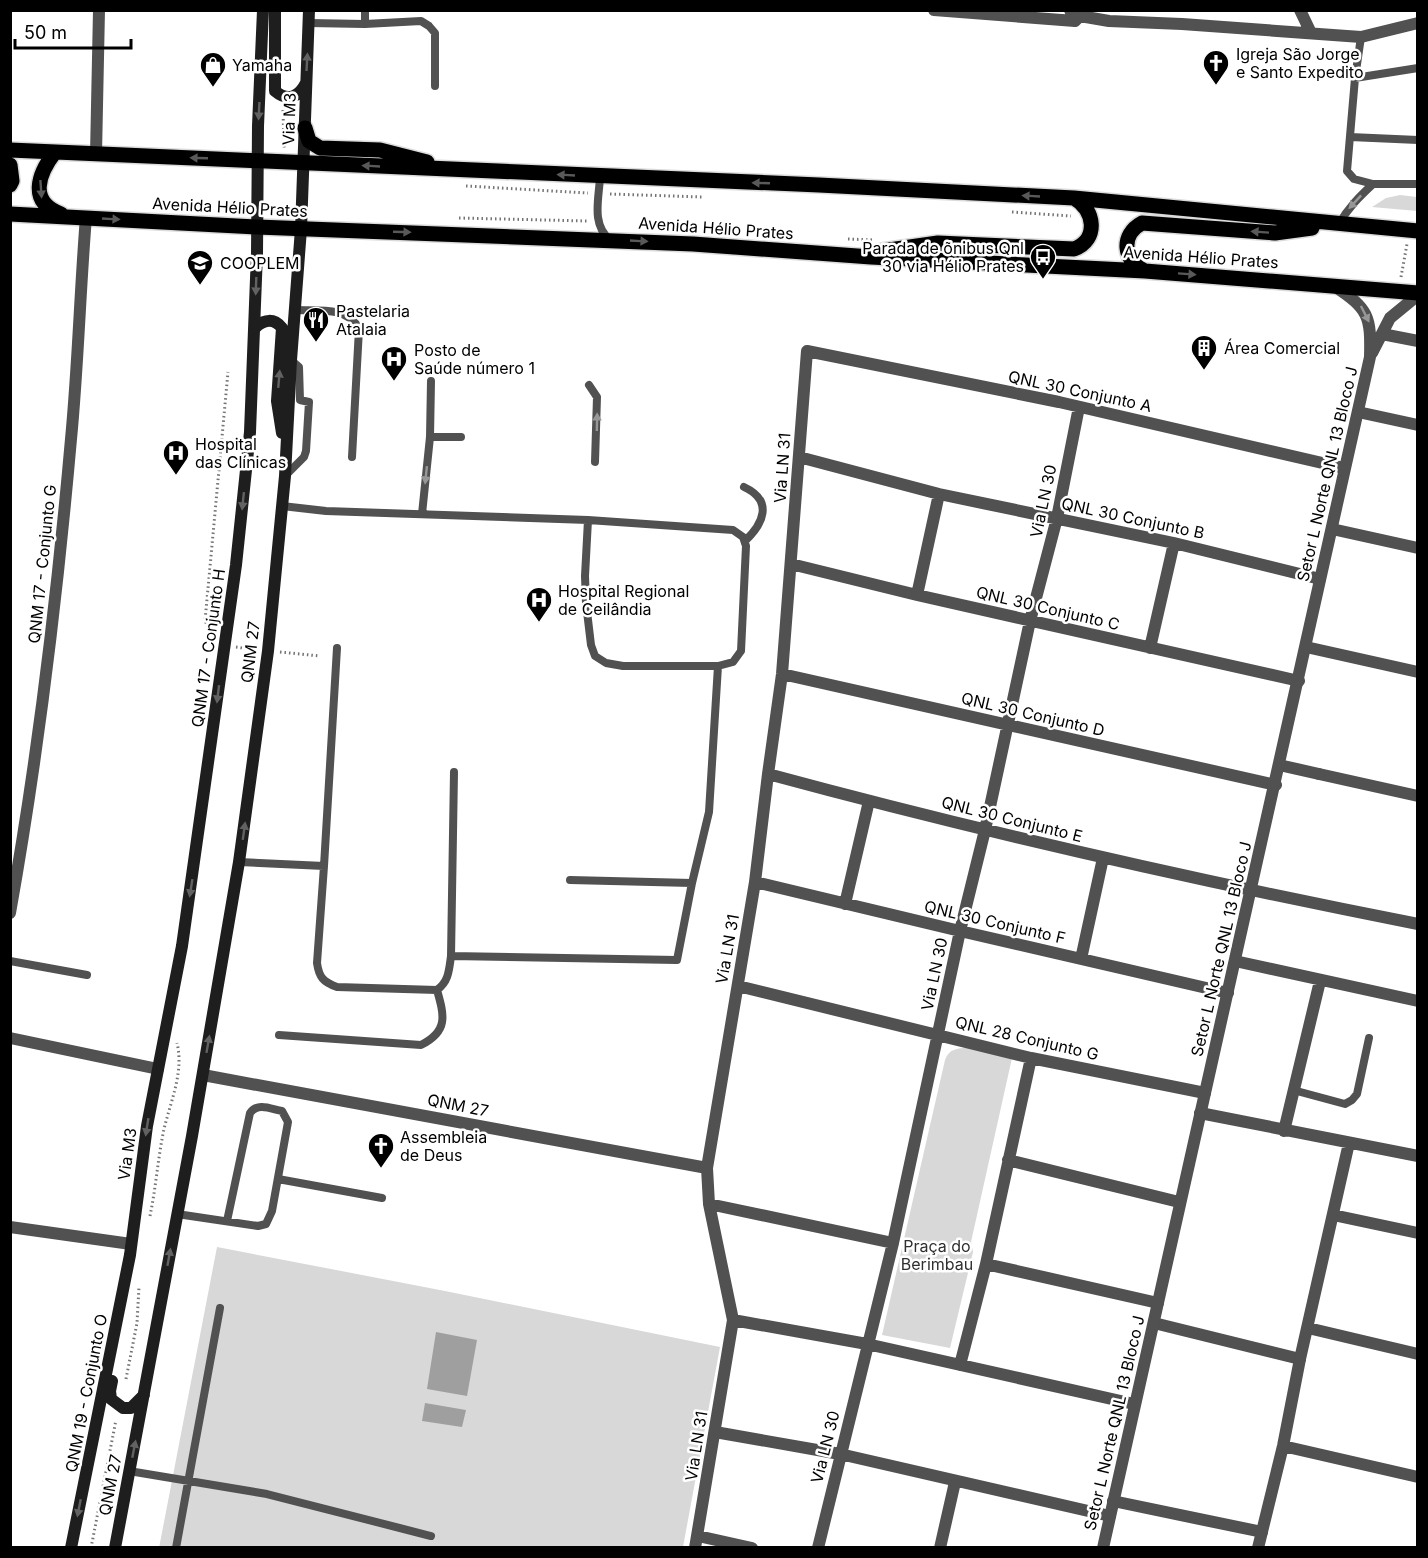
<svg xmlns="http://www.w3.org/2000/svg" width="1428" height="1558" viewBox="0 0 1428 1558" font-family="Inter,sans-serif">
  <style>
    .green { fill: #d8d8d8 }
    .water { fill: #9f9f9f }
    .lines { fill: none; stroke-linecap: round; stroke-linejoin: round }
    .primary-casing { stroke: #dbdbdb; stroke-width: 18 }
    .path { stroke: #737373; stroke-width: 3; stroke-dasharray: 1.5 3; stroke-linecap: butt }
    .service { stroke: #515151; stroke-width: 8 }
    .pedestrian { stroke: #515151; stroke-width: 12 }
    .minor { stroke: #515151; stroke-width: 12 }
    .tertiary { stroke: #515151; stroke-width: 12 }
    .secondary { stroke: #1e1e1e; stroke-width: 12 }
    .primary { stroke: #000; stroke-width: 15 }
    .oneway { fill: #626262 }
    .oneway2 { fill: #595959 }
    .oneway3 { fill: #979797 }
    .labels { text-anchor: middle; dominant-baseline: central; stroke-width: 5; stroke-linejoin: round; paint-order: stroke }
    .poi-label { font-size: 16px; fill: #000; stroke: #fff; text-anchor: start }
    .street-label { font-size: 16px; fill: #000; stroke: #fff }
    .park-label { font-size: 16px; fill: #2f2f2f; stroke: #fff }
  </style>
  <rect width="100%" height="100%" fill="#fff"/>
  <!-- green -->
  <path class="green" d="M1400 195 1417 197V211L1372 207 1386 198Z
    M968 1048 1012 1058 971 1242 973 1252 950 1348 882 1335 945 1060C949 1049 957 1048 968 1048Z
    M217 1247 445 1291 720 1347 683 1547 159 1548Z"/>
  <!-- water -->
  <path class="water" d="M436 1332 477 1340 467 1396 427 1389Z
    M425 1403 466 1410 462 1427 422 1421Z"/>
  <g class="lines">
    <!-- primary casing -->
    <g class="primary-casing">
      <path id="primary" d="M305 128 309 141 320 148 380 150 427 162
        M10 150 819 185 1074 198 1418 231
        M55 152C38 174 28 202 61 214
        M10 165 12 181 10 185
        M10 214 257 227 693 244 871 257 1145 271 1418 293
        M882 251 938 243 1074 249C1099 240 1095 209 1074 198
        M1145 271C1123 261 1120 235 1142 223L1275 233 1312 228"/>
    </g>
    <!-- path -->
    <path class="path" d="M283 110 284 148
      M466 186 588 193
      M610 194 702 197
      M1012 212 1071 216
      M459 218 587 221
      M848 239 874 240
      M1401 277 1407 244
      M213 635 205 621 228 372
      M236 647 256 650
      M280 652 320 656
      M150 1216C156 1187 158 1157 164 1129 171 1100 184 1072 177 1043
      M126 1379 137 1323 139 1287
      M91 1548 116 1420"/>
    <!-- service -->
    <path class="service" d="M309 23 365 24V10
      M365 24 421 21 429 26 435 33V86
      M1361 37 1355 78 1347 171 1354 179 1373 184
      M1355 78 1418 68
      M1350 137 1418 140
      M600 177C599 199 591 224 610 240
      M1339 224C1348 208 1359 197 1373 184H1418
      M295 310C317 311 348 306 359 329L352 457
      M589 385 597 397 595 462
      M430 437H461
      M285 476 304 457 306 451 309 402 300 400 299 367 291 360
      M744 487C774 501 763 524 745 541
      M282 506 326 511 588 520
      M422 514 430 437 431 381
      M588 520 733 530 743 537 746 546 741 651 733 662 718 666H623L606 663 595 656 591 645 586 603 585 576Z
      M239 862 324 866 317 963C319 977 323 982 337 987L437 990C449 981 449 970 451 956L454 772
      M324 866 337 648
      M570 880 692 883
      M451 956 677 960 692 883 709 812 718 666
      M10 961 87 975
      M279 1035 421 1045C449 1031 444 1015 437 990
      M1293 1090 1345 1104 1352 1100 1357 1094 1369 1038
      M278 1179 382 1198
      M177 1214 258 1226 266 1224 272 1211 288 1122 282 1111C271 1109 258 1102 250 1113L227 1221
      M129 1471 267 1494 431 1536
      M176 1548 220 1308"/>
    <!-- pedestrian -->
    <path class="pedestrian" d="M1279 765 1319 774
      M1154 1323 1300 1359
      M1113 1501 1262 1532"/>
    <!-- minor -->
    <path class="minor" d="M934 10 1075 21
      M1070 10 1075 21 1080 16 1109 21 1182 24 1361 37 1418 23
      M1300 10 1311 33
      M96 154 99 10
      M1358 412 1418 425
      M799 457 939 494 1174 543 1320 579
      M1332 529 1418 548
      M791 564 917 595 1299 681
      M917 595 939 494
      M1306 647 1418 672
      M1150 648 1174 543
      M782 674 1276 785
      M768 774C982 832 1199 881 1418 924
      M1319 774 1418 796
      M755 882 960 931 1228 993
      M845 904 869 801
      M10 913C38 756 57 598 71 439 78 366 80 291 86 217
      M1081 959 1103 858
      M1235 961 1418 1001
      M738 986 1031 1058 1205 1093
      M10 1038 158 1069
      M203 1075 707 1168
      M1200 1113 1418 1156
      M1284 1131 1320 981
      M1008 1160 1179 1202
      M709 1204 893 1243
      M1333 1215 1418 1233
      M10 1227 131 1244
      M986 1264 1158 1303
      M733 1320 867 1344 1134 1404
      M1308 1328 1418 1354
      M960 1365 986 1264 1031 1058
      M715 1432 840 1454 1110 1516
      M1283 1446 1418 1477
      M698 1536 752 1548
      M695 1548 733 1320 709 1204 707 1168 755 882 768 774 782 674 807 351 1059 402 1344 468
      M818 1548 893 1243 960 931 985 830 1030 621 1057 518 1079 407
      M940 1548 955 1482
      M1258 1548 1283 1446 1300 1359 1349 1143"/>
    <!-- tertiary -->
    <path class="tertiary" d="M1382 334 1418 341
      M1372 353 1390 318 1418 295
      M1103 1548C1191 1150 1284 754 1370 357 1371 316 1369 309 1334 286"/>
    <!-- secondary -->
    <path class="secondary" d="M275 10V91C288 102 299 97 306 83
      M255 328C264 319 274 318 282 328L277 401 282 433
      M112 1381 110 1391 111 1399 123 1408H131L144 1395
      M71 1548 130 1255 147 1126 182 946 236 565 250 432 257 253 258 126 263 10
      M115 1548 192 1136 239 862 268 651 285 476 291 360 301 229 309 10"/>
    <!-- primary -->
    <use href="#primary" class="primary"/>
  </g>
  <!-- one-way arrows -->
  <defs><path id="oneway-solid" d="M-6-.8H1V-3.2L6.5 0L1 3.2V.8H-6Z" transform="scale(1.5)"/></defs>
  <g class="oneway">
    <use href="#oneway-solid" transform="translate(307 62) rotate(-87)"/>
    <use href="#oneway-solid" transform="translate(259 111) rotate(93)"/>
    <use href="#oneway-solid" transform="translate(256 286) rotate(92)"/>
    <use href="#oneway-solid" transform="translate(279 379) rotate(-85)"/>
    <use href="#oneway-solid" transform="translate(243 501) rotate(96)"/>
    <use href="#oneway-solid" transform="translate(218 694) rotate(97)"/>
    <use href="#oneway-solid" transform="translate(244 831) rotate(-82)"/>
    <use href="#oneway-solid" transform="translate(191 888) rotate(99)"/>
    <use href="#oneway-solid" transform="translate(208 1044) rotate(-80)"/>
    <use href="#oneway-solid" transform="translate(147 1127) rotate(99)"/>
    <use href="#oneway-solid" transform="translate(169 1257) rotate(-80)"/>
    <use href="#oneway-solid" transform="translate(134 1449) rotate(-79)"/>
    <use href="#oneway-solid" transform="translate(79 1508) rotate(101)"/>
  </g>
  <g class="oneway2">
    <use href="#oneway-solid" transform="translate(199 158) rotate(-178)"/>
    <use href="#oneway-solid" transform="translate(371 166) rotate(-177)"/>
    <use href="#oneway-solid" transform="translate(566 175) rotate(-177)"/>
    <use href="#oneway-solid" transform="translate(761 183) rotate(-178)"/>
    <use href="#oneway-solid" transform="translate(41 189) rotate(86)"/>
    <use href="#oneway-solid" transform="translate(1031 196) rotate(-177)"/>
    <use href="#oneway-solid" transform="translate(111 219) rotate(3)"/>
    <use href="#oneway-solid" transform="translate(402 232) rotate(2)"/>
    <use href="#oneway-solid" transform="translate(1260 232) rotate(-176)"/>
    <use href="#oneway-solid" transform="translate(639 241) rotate(3)"/>
    <use href="#oneway-solid" transform="translate(1187 274) rotate(4)"/>
  </g>
  <g class="oneway3">
    <use href="#oneway-solid" transform="translate(1355 202) rotate(133)"/>
    <use href="#oneway-solid" transform="translate(1365 314) rotate(63)"/>
    <use href="#oneway-solid" transform="translate(597 422) rotate(-89)"/>
    <use href="#oneway-solid" transform="translate(426 475) rotate(96)"/>
  </g>
  <!-- icons -->
  <defs>
    <g id="church-pin" transform="scale(1.35)"><path d="M0 17L-7.5 6A9.5 9.5 0 1 1 7.5 6Z" fill="#000" stroke="#fff"/><path d="M-1.2-6h2.4v3.5h3.3v2.4h-3.3V6h-2.4V-.1h-3.3v-2.4h3.3Z" fill="#fff"/></g>
    <g id="shop-pin" transform="scale(1.35)"><path d="M0 17L-7.5 6A9.5 9.5 0 1 1 7.5 6Z" fill="#000" stroke="#fff"/><path d="M-5-2.5h2.3a2.7 3.5 0 0 1 5.4 0H5L5.5 6h-11ZM-1.5-2.5h3a1.5 2.3 0 0 0-3 0Z" fill="#fff"/></g>
    <g id="bus-pin" transform="scale(1.35)"><path d="M0 17L-7.5 6A9.5 9.5 0 1 1 7.5 6Z" fill="#000" stroke="#fff"/><path d="M-5-6H5V4H4V6H2V4H-2V6H-4V4H-5ZM-3.5-4V0h7V-4ZM-3.5 1.2v1.5H-2V1.2ZM2 1.2v1.5H3.5V1.2Z" fill="#fff"/></g>
    <g id="school-pin" transform="scale(1.35)"><path d="M0 17L-7.5 6A9.5 9.5 0 1 1 7.5 6Z" fill="#000" stroke="#fff"/><path d="M0-5L7-2L0 1L-7-2ZM-4 1L0 2.5L4 1V4Q0 6-4 4Z" fill="#fff"/></g>
    <g id="restaurant-pin" transform="scale(1.35)"><path d="M0 17L-7.5 6A9.5 9.5 0 1 1 7.5 6Z" fill="#000" stroke="#fff"/><path d="M-5-6h1v4h1v-4h1v4h1v-4h1v5L-1.5 .5V6h-2V.5L-5-1ZM5-6V6H3V1.5H1.5Q1.5-4 5-6Z" fill="#fff"/></g>
    <g id="building-pin" transform="scale(1.35)"><path d="M0 17L-7.5 6A9.5 9.5 0 1 1 7.5 6Z" fill="#000" stroke="#fff"/><path d="M-4-6H4V6H1V3H-1V6H-4ZM-2.5-4.3h1.7v1.8h-1.7ZM.8-4.3h1.7v1.8H.8ZM-2.5-1h1.7V.8h-1.7ZM.8-1h1.7V.8H.8Z" fill="#fff"/></g>
    <g id="hospital-pin" transform="scale(1.35)"><path d="M0 17L-7.5 6A9.5 9.5 0 1 1 7.5 6Z" fill="#000" stroke="#fff"/><path d="M-5-5h3v3.5h4V-5h3V5h-3V1.5h-4V5h-3Z" fill="#fff"/></g>
  </defs>
  <g fill-rule="evenodd">
    <use href="#church-pin" x="1216" y="63"/>
    <use href="#shop-pin" x="213" y="65"/>
    <use href="#bus-pin" x="1043" y="257"/>
    <use href="#school-pin" x="200" y="263"/>
    <use href="#restaurant-pin" x="316" y="320"/>
    <use href="#building-pin" x="1204" y="348"/>
    <use href="#hospital-pin" x="394" y="359"/>
    <use href="#hospital-pin" x="176" y="453"/>
    <use href="#hospital-pin" x="539" y="600"/>
    <use href="#church-pin" x="381" y="1146"/>
  </g>
  <g class="labels">
    <!-- poi labels -->
    <g class="poi-label">
      <text x="1236" y="54">Igreja São Jorge<tspan x="1236" dy="18">e Santo Expedito</tspan></text>
      <text x="232" y="65">Yamaha</text>
      <text x="1024" y="248" text-anchor="end">Parada de õnibus Qnl<tspan x="1024" dy="18">30 via Hélio Prates</tspan></text>
      <text x="220" y="263">COOPLEM</text>
      <text x="336" y="311">Pastelaria<tspan x="336" dy="18">Atalaia</tspan></text>
      <text x="1224" y="348">Área Comercial</text>
      <text x="414" y="350">Posto de<tspan x="414" dy="18">Saúde número 1</tspan></text>
      <text x="195" y="444">Hospital<tspan x="195" dy="18">das Clínicas</tspan></text>
      <text x="558" y="591">Hospital Regional<tspan x="558" dy="18">de Ceilândia</tspan></text>
      <text x="400" y="1137">Assembleia<tspan x="400" dy="18">de Deus</tspan></text>
    </g>
    <!-- street labels -->
    <g class="street-label">
      <text transform="translate(289 119) rotate(-88)">Via M3</text>
      <text transform="translate(230 207) rotate(3)">Avenida Hélio Prates</text>
      <text transform="translate(716 228) rotate(4)">Avenida Hélio Prates</text>
      <text transform="translate(1201 257) rotate(4)">Avenida Hélio Prates</text>
      <text transform="translate(1080 391) rotate(12)">QNL 30 Conjunto A</text>
      <text transform="translate(782 468) rotate(-86)">Via LN 31</text>
      <text transform="translate(1327 474) rotate(-77)">Setor L Norte QNL 13 Bloco J</text>
      <text transform="translate(1043 501) rotate(-78)">Via LN 30</text>
      <text transform="translate(1133 518) rotate(12)">QNL 30 Conjunto B</text>
      <text transform="translate(42 564) rotate(-84)">QNM 17 - Conjunto G</text>
      <text transform="translate(1048 608) rotate(13)">QNL 30 Conjunto C</text>
      <text transform="translate(208 648) rotate(-82)">QNM 17 - Conjunto H</text>
      <text transform="translate(250 652) rotate(-83)">QNM 27</text>
      <text transform="translate(1033 714) rotate(13)">QNL 30 Conjunto D</text>
      <text transform="translate(1012 819) rotate(14)">QNL 30 Conjunto E</text>
      <text transform="translate(995 922) rotate(13)">QNL 30 Conjunto F</text>
      <text transform="translate(727 949) rotate(-80)">Via LN 31</text>
      <text transform="translate(1221 949) rotate(-77)">Setor L Norte QNL 13 Bloco J</text>
      <text transform="translate(934 974) rotate(-78)">Via LN 30</text>
      <text transform="translate(1027 1038) rotate(13)">QNL 28 Conjunto G</text>
      <text transform="translate(458 1105) rotate(11)">QNM 27</text>
      <text transform="translate(127 1154) rotate(-82)">Via M3</text>
      <text transform="translate(86 1393) rotate(-79)">QNM 19 - Conjunto O</text>
      <text transform="translate(1114 1423) rotate(-77)">Setor L Norte QNL 13 Bloco J</text>
      <text transform="translate(696 1446) rotate(-81)">Via LN 31</text>
      <text transform="translate(825 1447) rotate(-76)">Via LN 30</text>
      <text transform="translate(110 1485) rotate(-79)">QNM 27</text>
    </g>
    <!-- park labels -->
    <g class="park-label">
      <text x="937" y="1246">Praça do<tspan x="937" dy="18">Berimbau</tspan></text>
    </g>
  </g>
  <!-- border -->
  <rect width="1428" height="1558" fill="none" stroke="#000000" stroke-width="24"/>
  <!-- scale -->
  <path d="M15 39v9h116v-9" fill="none" stroke="#000000" stroke-width="3"/>
  <text x="24" y="39" font-size="18" fill="#000000" stroke="#ffffff" stroke-width="4.5" paint-order="stroke">50 m</text>
</svg>
